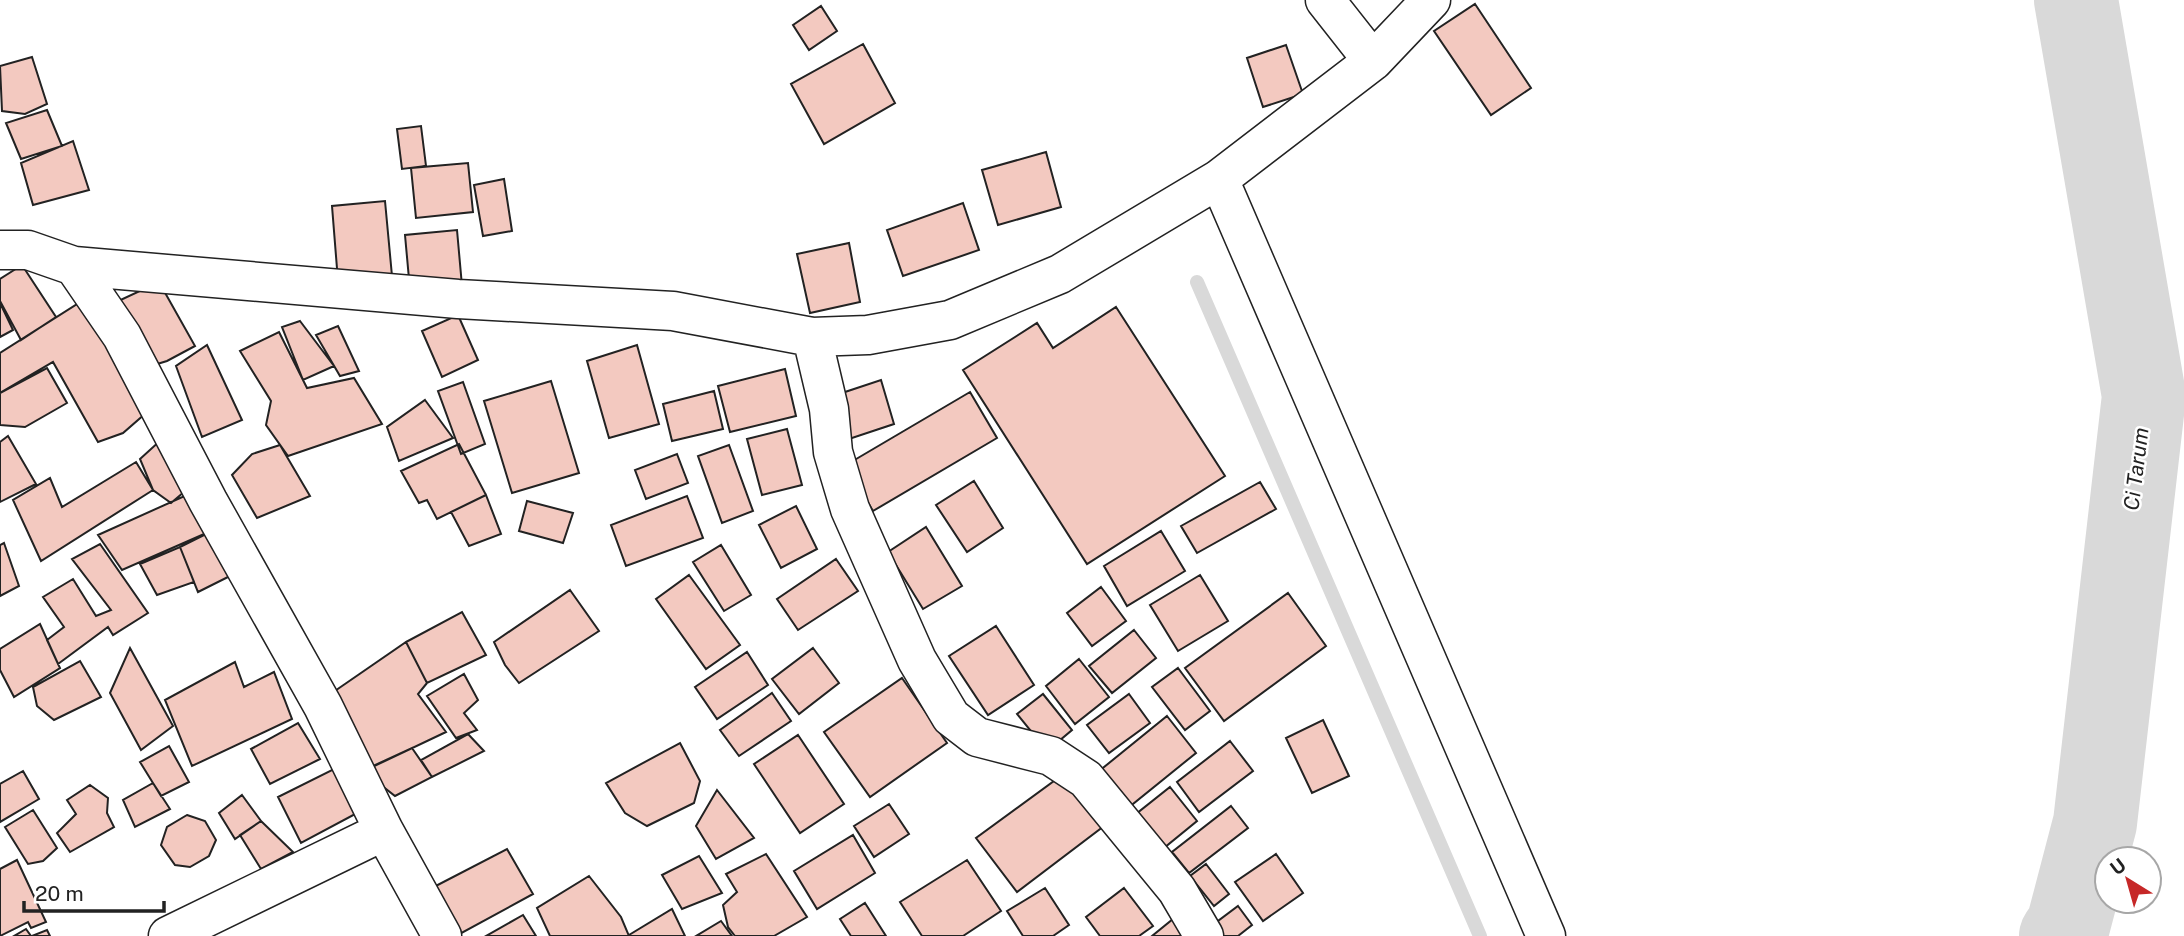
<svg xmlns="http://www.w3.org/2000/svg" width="2184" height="936" viewBox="0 0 2184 936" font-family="'Public Sans',sans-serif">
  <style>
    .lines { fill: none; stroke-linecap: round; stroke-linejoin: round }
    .stream { stroke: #d9d9d9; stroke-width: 14 }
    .river { stroke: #d9d9d9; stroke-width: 84 }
    .building { fill: #f3c9c0; stroke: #222; stroke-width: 2 }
    .minor-casing { stroke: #222; stroke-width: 41 }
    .minor { stroke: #fff; stroke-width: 38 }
    .labels { text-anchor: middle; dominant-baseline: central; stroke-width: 5; stroke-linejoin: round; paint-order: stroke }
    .water-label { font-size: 21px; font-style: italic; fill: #222; stroke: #fff }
  </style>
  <rect width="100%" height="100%" fill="#fff"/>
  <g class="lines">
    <!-- stream -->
    <path class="stream" d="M1197 282 1480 936"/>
    <!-- river -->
    <path class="river" d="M2061 936 2068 926 2095 823 2144 396 2076 0"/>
  </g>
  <!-- building -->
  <path class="building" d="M1475 4 1531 88 1491 115 1434 31Z
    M821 6 837 31 809 50 793 25Z
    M863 44 895 103 824 144 791 84Z
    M1286 45 1303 94 1263 107 1247 58Z
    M32 57 47 104 25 114 2 111 0 66Z
    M47 110 62 146 21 159 6 123Z
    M421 126 426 166 402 169 397 129Z
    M73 141 89 190 33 205 21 163Z
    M1046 152 1061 207 998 225 982 170Z
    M468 163 473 212 416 218 411 168Z
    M504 179 512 231 483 236 474 185Z
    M385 201 392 276 338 281 332 206Z
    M963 203 979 250 903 276 887 230Z
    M457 230 462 286 410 290 405 235Z
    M849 243 860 302 810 313 797 254Z
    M22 265 56 317 21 340 0 301V279Z
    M159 282 195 346 167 361 144 368 114 303Z
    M82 301 146 413 123 433 98 442 53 362 0 393V353Z
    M0 303 13 330 0 337Z
    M1116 307 1225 476 1087 564 963 370 1037 323 1053 348Z
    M458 315 478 360 442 377 422 331Z
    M300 321 334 366 303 380 282 327Z
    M338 326 359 371 340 376 316 335Z
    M279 332 307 388 354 378 382 424 288 456 266 425 271 401 240 351Z
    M207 345 242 420 202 437 176 366Z
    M637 345 659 424 609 438 587 361Z
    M47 368 67 403 25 427 0 425V393Z
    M785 369 796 416 730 432 718 386Z
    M881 380 894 424 849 439 836 395Z
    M551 381 579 473 512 493 484 401Z
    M463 382 485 444 461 454 438 391Z
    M714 391 723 429 672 441 663 404Z
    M970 392 997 438 873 511 846 465Z
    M425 400 453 438 399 461 387 427Z
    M787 429 802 485 762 495 747 439Z
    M8 436 36 484 0 502V442Z
    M162 439 191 486 171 503 153 490 140 459Z
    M459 444 486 495 437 519 427 500 419 503 401 471Z
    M280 445 310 496 257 518 232 475 252 454Z
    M729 445 753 511 722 523 698 456Z
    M677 454 688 483 646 499 635 470Z
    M136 462 153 490 41 561 13 500 50 478 62 507Z
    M974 481 1003 528 967 552 936 505Z
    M1260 482 1276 509 1197 553 1181 526Z
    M189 494 211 531 122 570 98 535Z
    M486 495 501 534 469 546 451 512Z
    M687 496 703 538 626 566 611 525Z
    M527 501 573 513 563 543 519 531Z
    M796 506 817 549 781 568 759 525Z
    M926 527 962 586 923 609 888 552Z
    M214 530 236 573 198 592 180 547Z
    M1161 531 1185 571 1127 606 1104 566Z
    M4 543 19 586 0 596V545Z
    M100 544 148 613 113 635 108 627 58 664 47 640 64 627 43 597 73 579 96 616 111 610 72 559Z
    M721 545 751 595 724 611 693 562Z
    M180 547 194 582 157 595 140 564Z
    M836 559 858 591 798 630 777 599Z
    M689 575 740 645 706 669 656 599Z
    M1200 575 1228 621 1178 651 1150 605Z
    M1101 587 1126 621 1092 646 1067 613Z
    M570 590 599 631 519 683 505 665 494 642Z
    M1288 593 1326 646 1224 721 1185 668Z
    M462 612 486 655 427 683 406 642Z
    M40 624 60 668 14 697 0 670V649Z
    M996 626 1034 685 988 715 949 656Z
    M1134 630 1156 658 1112 693 1089 666Z
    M406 642 427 683 418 694 446 732 366 770 329 695Z
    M130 648 173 726 141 750 110 693Z
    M813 648 839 683 799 714 772 679Z
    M747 652 768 685 717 719 695 687Z
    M1079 659 1109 697 1075 724 1046 686Z
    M80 661 101 697 54 720 37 706 33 687Z
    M235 662 244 687 274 672 292 719 192 766 165 700Z
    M1178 668 1210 711 1185 730 1152 687Z
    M464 674 478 700 464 713 477 730 456 738 427 696Z
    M902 678 947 743 870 797 824 732Z
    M772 693 791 721 739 756 720 730Z
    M1043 694 1072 730 1047 751 1017 714Z
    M1129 694 1150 723 1109 753 1087 725Z
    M1167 716 1196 753 1123 812 1093 776Z
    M1323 720 1349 776 1312 793 1286 738Z
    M298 723 320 759 270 784 251 749Z
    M468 734 484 751 432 777 421 760Z
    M798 735 844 804 800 833 754 764Z
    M1230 741 1253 771 1199 812 1177 782Z
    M680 743 700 781 694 803 647 826 625 813 606 783Z
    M169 746 189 782 161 796 140 762Z
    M412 748 432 777 395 796 381 785 373 766Z
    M338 767 359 812 301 843 278 797Z
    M23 771 39 799 0 822V784Z
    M1065 773 1104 826 1017 892 976 838Z
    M153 783 170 809 135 827 123 800Z
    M90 785 108 798 107 813 114 827 70 852 57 833 76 814 67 800Z
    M1170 787 1197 821 1159 852 1131 818Z
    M717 790 754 838 716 859 696 826Z
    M242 795 261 821 235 839 219 813Z
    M889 804 909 834 874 857 854 826Z
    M1231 806 1248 828 1189 873 1172 852Z
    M33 810 57 848 43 861 28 864 5 827Z
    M187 815 205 821 216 840 209 856 190 867 175 865 161 845 167 827Z
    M261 821 293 852 261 869 240 835Z
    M853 835 875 873 817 909 794 871Z
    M507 849 533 894 456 936 428 890Z
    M766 854 807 917 774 936H735L728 927 723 905 737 892 726 874Z
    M1276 854 1303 893 1263 921 1235 882Z
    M699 856 722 893 682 909 662 875Z
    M17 860 46 922 31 928 28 922 0 936V869Z
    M967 860 1001 911 963 936H922L900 902Z
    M1206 864 1229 894 1214 906 1190 876Z
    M589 876 621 917 629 936H550L537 908Z
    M1045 888 1069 925 1053 936H1023L1007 911Z
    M1124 888 1153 926 1139 936H1100L1086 917Z
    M865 903 886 936H851L840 919Z
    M1238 906 1252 925 1238 936H1211L1206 930Z
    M672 909 685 936H629V935Z
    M523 915 536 936H486Z
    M1173 919 1186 936H1152Z
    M721 921 732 936H696Z
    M26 929 31 936H14Z
    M47 930 50 936H32Z"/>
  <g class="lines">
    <!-- minor casing -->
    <g class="minor-casing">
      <path id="minor" d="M1325 0 1373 61
        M1219 179 1546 936
        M0 250H28L74 266 458 299 673 311 812 337 868 335 950 320 1060 274 1219 179 1373 61 1431 0
        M74 266 122 336 208 501 323 706 384 831 442 936
        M812 337 829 409 833 452 850 509 917 660 951 717 977 737 1051 756 1086 779 1177 890 1204 936
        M168 936 384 831"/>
    </g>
    <!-- minor -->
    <use href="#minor" class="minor"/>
  </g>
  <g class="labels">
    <!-- water labels -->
    <g class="water-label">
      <text transform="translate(2136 469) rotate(-83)">Ci Tarum</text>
    </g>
  </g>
  <!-- north arrow -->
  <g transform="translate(2128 880) rotate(323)"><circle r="33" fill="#ffffff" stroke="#a7a7a7" stroke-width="2"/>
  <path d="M0-5L12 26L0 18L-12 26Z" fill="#c62828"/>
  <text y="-10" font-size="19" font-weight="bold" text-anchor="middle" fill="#222222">U</text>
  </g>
  <!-- scale -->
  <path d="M24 901v10h140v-10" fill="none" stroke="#222222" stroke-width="3.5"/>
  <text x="35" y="901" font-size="21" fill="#222222" stroke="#ffffff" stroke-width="5" paint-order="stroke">20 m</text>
</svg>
